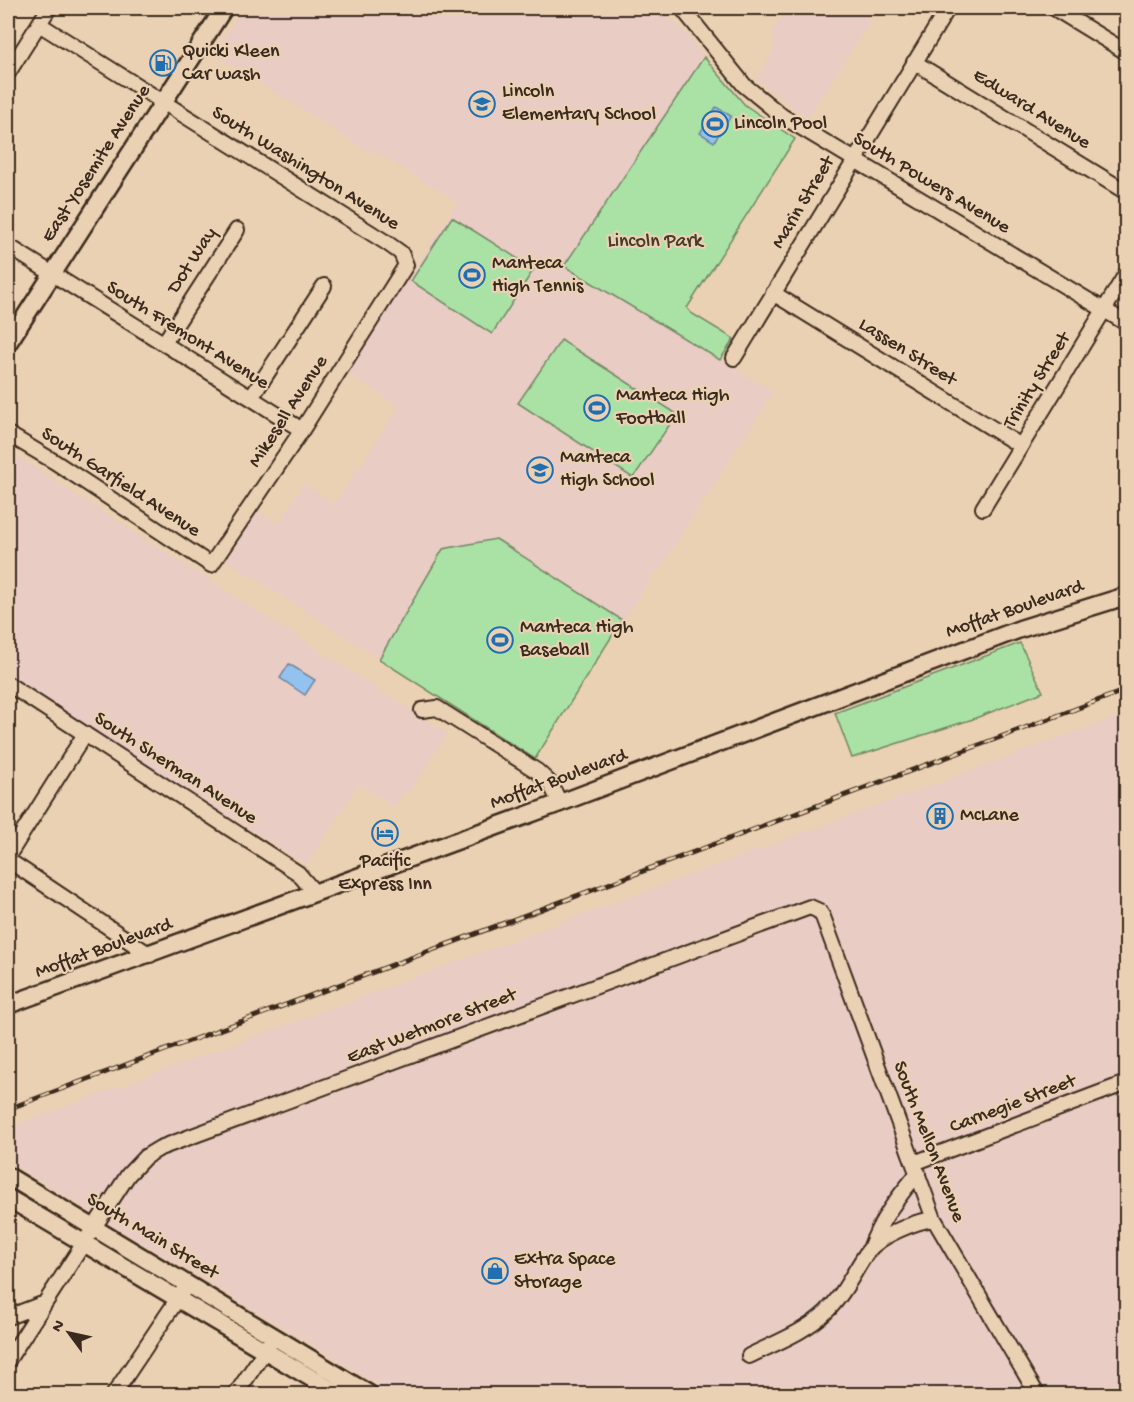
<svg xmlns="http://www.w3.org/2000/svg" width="1134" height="1402" viewBox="0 0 1134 1402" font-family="'Gochi Hand',sans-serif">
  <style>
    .built { fill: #e9ccc4 }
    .green { fill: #aae2a6; stroke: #728662; stroke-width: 1.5 }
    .water { fill: #94c2ee; stroke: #70859b; stroke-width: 1.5 }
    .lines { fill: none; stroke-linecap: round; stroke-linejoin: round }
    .minor-casing { stroke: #3b2a1e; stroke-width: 18 }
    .major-casing { stroke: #3b2a1e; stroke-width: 21 }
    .minor { stroke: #ebd1b3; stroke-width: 14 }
    .major { stroke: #ebd1b3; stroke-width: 16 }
    .rail-casing { stroke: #3b2a1e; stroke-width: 5 }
    .rail { stroke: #ebd1b3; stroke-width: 3; stroke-dasharray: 9; stroke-linecap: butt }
    .labels { text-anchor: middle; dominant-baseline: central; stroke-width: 4.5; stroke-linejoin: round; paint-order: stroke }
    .poi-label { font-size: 20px; fill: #3b2a1e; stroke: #ebd1b3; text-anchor: start }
    .street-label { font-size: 20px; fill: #3b2a1e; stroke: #ebd1b3 }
    .park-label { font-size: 20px; fill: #463c2c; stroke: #ebd1b3 }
  </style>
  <rect width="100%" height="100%" fill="#ebd1b3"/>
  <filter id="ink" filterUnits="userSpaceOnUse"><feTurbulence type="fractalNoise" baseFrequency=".0167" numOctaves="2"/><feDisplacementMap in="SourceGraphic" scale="12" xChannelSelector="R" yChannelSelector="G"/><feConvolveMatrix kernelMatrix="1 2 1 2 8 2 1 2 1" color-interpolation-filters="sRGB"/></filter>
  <g filter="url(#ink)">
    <!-- built -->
    <path class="built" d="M243 8H659L690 38 704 57 565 266 773 392 657 573 654 572 535 759 226 560 258 511 278 524 304 484 335 503 367 456 399 406 347 373 458 202 374 151 372 154 213 53Z
      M787 8H852L871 20 807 118 756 79 776 46 773 44 775 39 771 34Z
      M8 451 447 733 408 794 404 792 394 807 359 784 306 865 8 676Z
      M1126 713V1394H385L375 1388 377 1384 8 1162V1128Z"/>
    <!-- green -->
    <path class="green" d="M704 57 745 105 795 139 687 308 691 313 734 339 720 360 564 266Z
      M452 217 534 269 492 334 411 281Z
      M561 340 677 414 633 478 518 403Z
      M496 539 622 620 535 759 379 659 443 549Z
      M1020 643 1043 692 973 719 852 758 835 713Z"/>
    <!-- water -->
    <path class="water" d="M716 107 731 116 714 142 700 133Z
      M289 664 315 680 305 695 280 678Z"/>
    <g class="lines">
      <!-- minor casing -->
      <g class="minor-casing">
        <path id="minor" d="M682 8 744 85 782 116 1126 323
          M1054 8 1126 52
          M914 62 1126 192
          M8 73 49 8
          M8 246 302 430
          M773 293 1021 446
          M164 343 237 230
          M734 358 948 8
          M251 398 324 286
          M8 434 55 462 211 565 302 430 406 265 401 253 387 243 39 24
          M983 508 1126 274
          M8 684 298 873 315 893
          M422 710 437 708 537 771 550 783 560 803
          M8 856 85 734
          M8 860 150 955
          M914 1163 1126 1083
          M870 1249C880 1220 898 1197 918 1173
          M8 1317 45 1303
          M749 1356C775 1343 805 1332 826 1312 844 1295 854 1271 868 1251 880 1236 915 1221 934 1219
          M8 1360 128 1175 145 1157 160 1148 810 907 819 911 823 917 934 1219 1037 1394
          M114 1394 183 1291
          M236 1394 270 1343"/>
      </g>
      <!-- major casing -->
      <g class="major-casing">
        <path id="major" d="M8 343 224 8
          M8 1005 560 803 1020 629 1126 596
          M8 1176 369 1394
          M8 1198 338 1394"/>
      </g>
      <!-- minor -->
      <use href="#minor" class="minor"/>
      <!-- major -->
      <use href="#major" class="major"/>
      <!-- rail casing -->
      <g class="rail-casing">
        <path id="rail" d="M8 1109 1126 690"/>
      </g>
      <!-- rail -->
      <use href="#rail" class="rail"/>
    </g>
  </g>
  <!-- icons -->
  <defs>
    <g id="fuel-ring" transform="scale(1.35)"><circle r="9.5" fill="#ebd1b3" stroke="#1f6fb2" stroke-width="1.5"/><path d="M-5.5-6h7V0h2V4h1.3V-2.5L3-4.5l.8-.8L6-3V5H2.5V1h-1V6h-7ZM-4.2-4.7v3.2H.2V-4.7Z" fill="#1f6fb2"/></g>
    <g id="school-ring" transform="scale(1.35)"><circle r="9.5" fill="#ebd1b3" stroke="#1f6fb2" stroke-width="1.5"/><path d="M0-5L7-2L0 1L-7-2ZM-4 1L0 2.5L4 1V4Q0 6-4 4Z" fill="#1f6fb2"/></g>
    <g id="stadium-ring" transform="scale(1.35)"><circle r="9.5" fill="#ebd1b3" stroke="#1f6fb2" stroke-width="1.5"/><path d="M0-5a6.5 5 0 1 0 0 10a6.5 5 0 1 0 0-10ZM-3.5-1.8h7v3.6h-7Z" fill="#1f6fb2"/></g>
    <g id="building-ring" transform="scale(1.35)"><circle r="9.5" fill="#ebd1b3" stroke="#1f6fb2" stroke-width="1.5"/><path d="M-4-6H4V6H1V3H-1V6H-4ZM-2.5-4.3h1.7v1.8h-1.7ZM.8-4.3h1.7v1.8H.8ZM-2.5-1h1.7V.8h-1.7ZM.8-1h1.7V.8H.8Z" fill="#1f6fb2"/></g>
    <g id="hotel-ring" transform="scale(1.35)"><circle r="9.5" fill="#ebd1b3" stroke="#1f6fb2" stroke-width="1.5"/><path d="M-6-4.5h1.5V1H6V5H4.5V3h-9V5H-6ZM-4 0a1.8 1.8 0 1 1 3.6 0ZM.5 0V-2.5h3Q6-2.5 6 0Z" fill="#1f6fb2"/></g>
    <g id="shop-ring" transform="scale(1.35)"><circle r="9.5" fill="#ebd1b3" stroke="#1f6fb2" stroke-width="1.5"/><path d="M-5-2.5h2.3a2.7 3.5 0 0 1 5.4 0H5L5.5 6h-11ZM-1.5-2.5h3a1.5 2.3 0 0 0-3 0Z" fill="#1f6fb2"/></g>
  </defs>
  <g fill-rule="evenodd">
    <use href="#fuel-ring" x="163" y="63"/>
    <use href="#school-ring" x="482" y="104"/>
    <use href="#stadium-ring" x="715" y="124"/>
    <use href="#stadium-ring" x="472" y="275"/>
    <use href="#stadium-ring" x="597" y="408"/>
    <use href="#school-ring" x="540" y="470"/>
    <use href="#stadium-ring" x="500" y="640"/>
    <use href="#building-ring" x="940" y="816"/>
    <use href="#hotel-ring" x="385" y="833"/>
    <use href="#shop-ring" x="495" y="1271"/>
  </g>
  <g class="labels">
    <!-- poi labels -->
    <g class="poi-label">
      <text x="182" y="52">Quicki Kleen<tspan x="182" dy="23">Car wash</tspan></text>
      <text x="502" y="92">Lincoln<tspan x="502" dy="23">Elementary School</tspan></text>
      <text x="734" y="124">Lincoln Pool</text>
      <text x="492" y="264">Manteca<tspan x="492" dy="23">High Tennis</tspan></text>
      <text x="616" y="396">Manteca High<tspan x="616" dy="23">Football</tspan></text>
      <text x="560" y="458">Manteca<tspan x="560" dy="23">High School</tspan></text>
      <text x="520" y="628">Manteca High<tspan x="520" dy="23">Baseball</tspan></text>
      <text x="960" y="816">McLane</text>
      <text x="385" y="862" text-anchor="middle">Pacific<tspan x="385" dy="23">Express Inn</tspan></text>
      <text x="514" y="1260">Extra Space<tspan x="514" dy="23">Storage</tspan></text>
    </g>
    <!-- street labels -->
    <g class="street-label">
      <text transform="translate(1031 110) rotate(32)">Edward Avenue</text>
      <text transform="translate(97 164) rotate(-57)">East Yosemite Avenue</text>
      <text transform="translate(305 169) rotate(32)">South Washington Avenue</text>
      <text transform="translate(931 184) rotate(31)">South Powers Avenue</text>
      <text transform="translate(804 203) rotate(-59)">Marin Street</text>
      <text transform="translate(193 261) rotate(-57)">Dot Way</text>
      <text transform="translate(187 336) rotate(32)">South Fremont Avenue</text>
      <text transform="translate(907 353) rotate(32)">Lassen Street</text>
      <text transform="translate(1038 381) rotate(-58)">Trinity Street</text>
      <text transform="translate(289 412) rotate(-57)">Mikesell Avenue</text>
      <text transform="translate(120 483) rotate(33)">South Garfield Avenue</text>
      <text transform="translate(1015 610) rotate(-19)">Moffat Boulevard</text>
      <text transform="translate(175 769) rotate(33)">South Sherman Avenue</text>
      <text transform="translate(559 780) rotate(-20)">Moffat Boulevard</text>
      <text transform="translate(104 949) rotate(-20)">Moffat Boulevard</text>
      <text transform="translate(432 1027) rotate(-21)">East Wetmore Street</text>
      <text transform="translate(1013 1105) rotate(-21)">Carnegie Street</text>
      <text transform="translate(928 1142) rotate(69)">South Mellon Avenue</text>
      <text transform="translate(152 1237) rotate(31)">South Main Street</text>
    </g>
    <!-- park labels -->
    <g class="park-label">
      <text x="655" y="242">Lincoln Park</text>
    </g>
  </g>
  <!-- margin -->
  <rect width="1134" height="1402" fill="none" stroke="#ebd1b3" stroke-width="30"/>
  <rect x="15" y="15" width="1104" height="1372" fill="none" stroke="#3b2a1e" stroke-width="2" filter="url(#ink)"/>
  <!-- north arrow -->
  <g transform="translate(69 1333) rotate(303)" stroke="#ebd1b3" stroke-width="4.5" paint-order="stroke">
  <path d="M0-4.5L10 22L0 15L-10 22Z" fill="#3b2a1e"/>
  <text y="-9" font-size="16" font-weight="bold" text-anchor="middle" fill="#3b2a1e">N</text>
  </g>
</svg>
